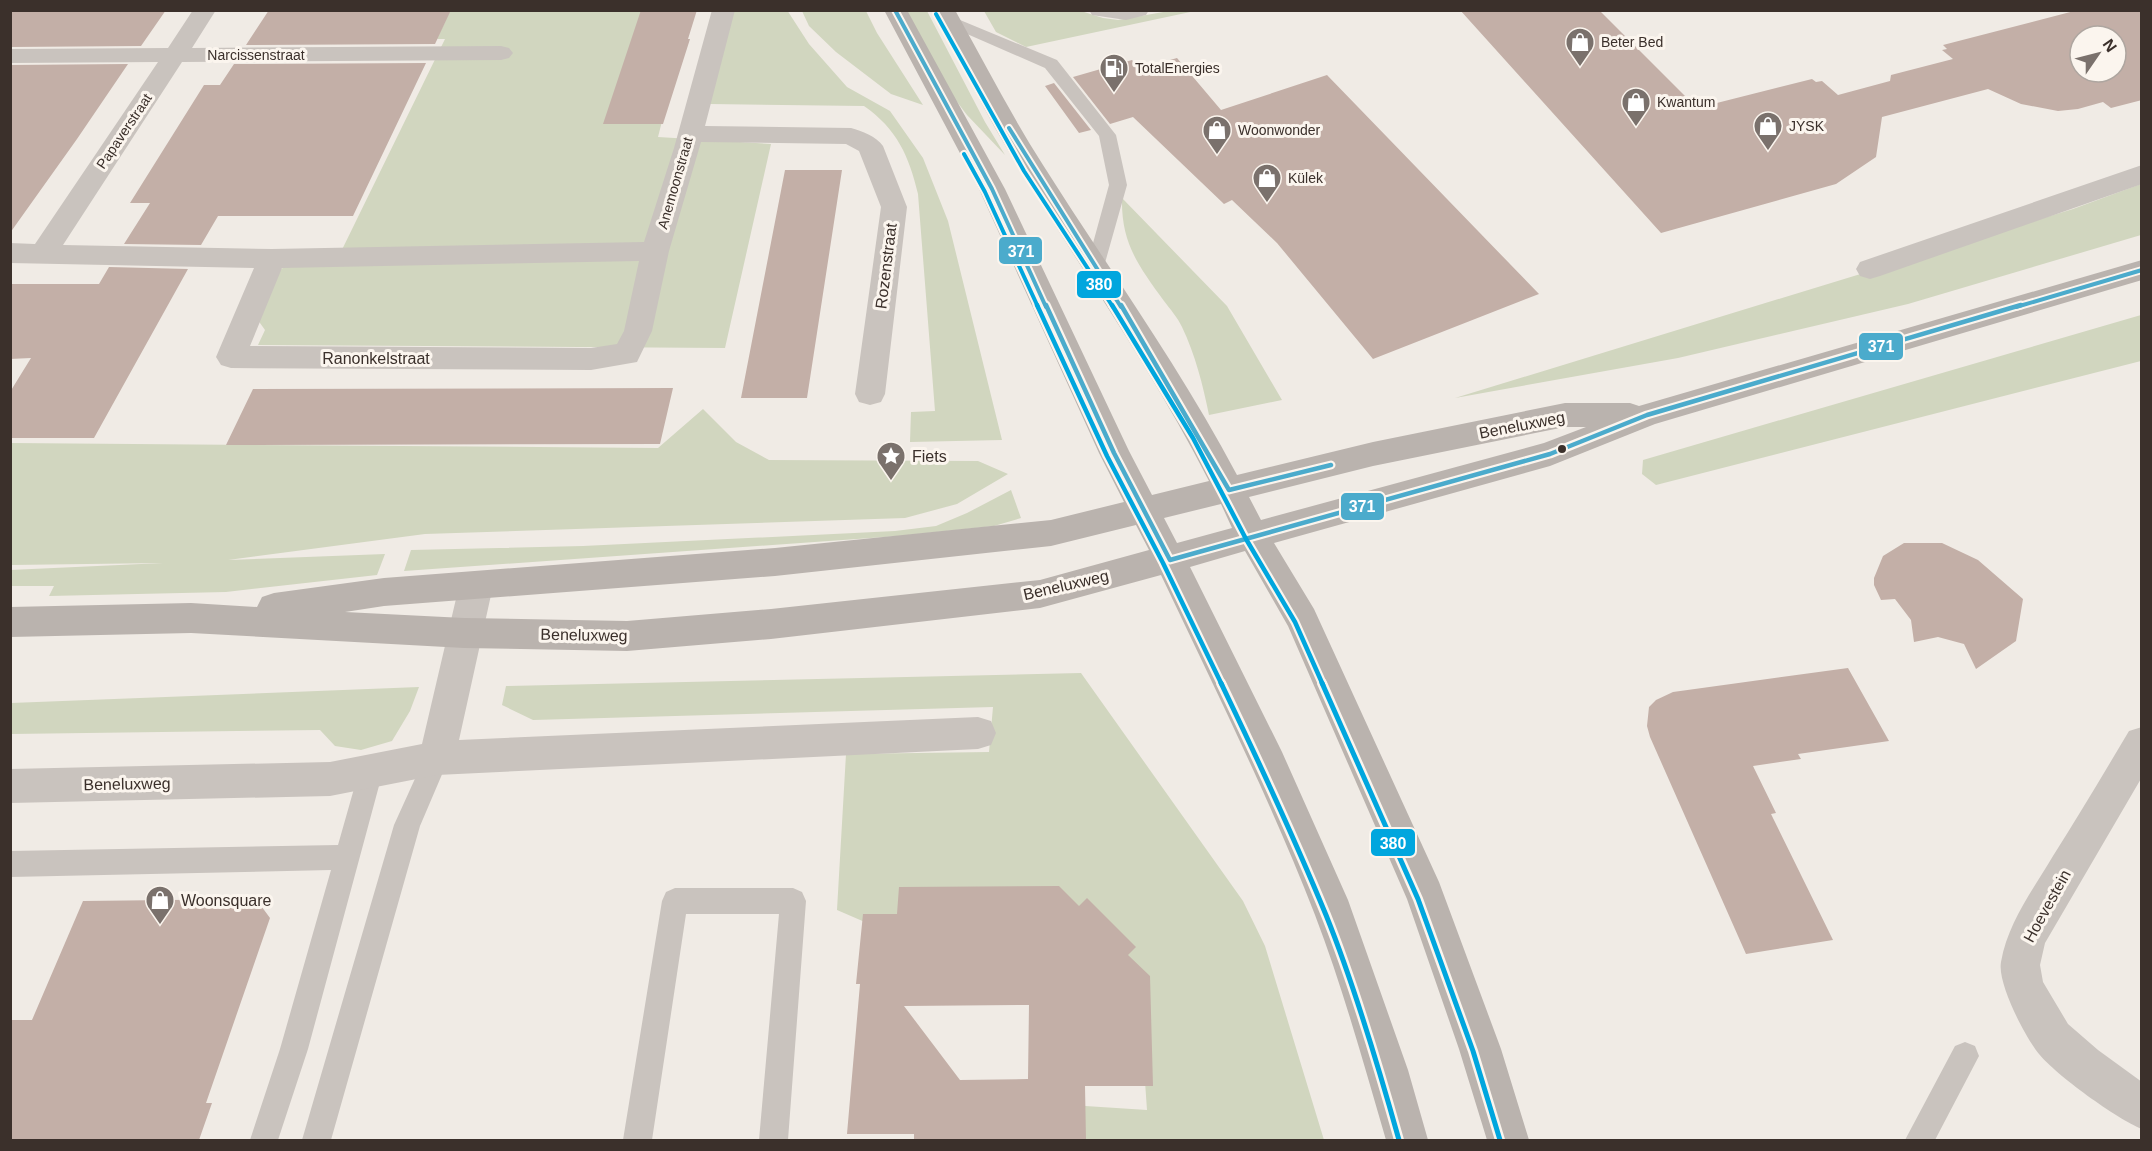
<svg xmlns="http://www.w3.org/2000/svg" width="2152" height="1151" viewBox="0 0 2152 1151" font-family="Arial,sans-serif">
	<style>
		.green { fill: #d1d6bf }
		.building { fill: #c3afa7; fill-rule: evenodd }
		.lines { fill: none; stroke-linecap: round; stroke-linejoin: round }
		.lane { fill: #c9c3be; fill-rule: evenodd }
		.street { fill: #c9c3be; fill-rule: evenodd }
		.secondary { fill: #bab3ae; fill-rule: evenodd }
		.bus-1-far1-casing { stroke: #fbf5ee; stroke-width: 8 }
		.bus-1-casing { stroke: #fbf5ee; stroke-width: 9 }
		.bus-2-far2-casing { stroke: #fbf5ee; stroke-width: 8 }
		.bus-2-far1-casing { stroke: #fbf5ee; stroke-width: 9 }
		.bus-2-casing { stroke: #fbf5ee; stroke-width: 10 }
		.bus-1-far1 { stroke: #4babcc; stroke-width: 4 }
		.bus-1 { stroke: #4babcc; stroke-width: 4.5 }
		.bus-2-far2 { stroke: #00a6de; stroke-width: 4 }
		.bus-2-far1 { stroke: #00a6de; stroke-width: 4.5 }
		.bus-2 { stroke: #00a6de; stroke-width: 5 }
		.bus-dot { fill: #3b302b; stroke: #fbf5ee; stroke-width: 2 }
		.labels { text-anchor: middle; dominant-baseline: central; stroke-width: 6; stroke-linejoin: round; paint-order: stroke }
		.far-poi-label { font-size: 14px; fill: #3b302b; stroke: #fbf5ee; text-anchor: start }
		.far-street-label { font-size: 14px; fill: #3b302b; stroke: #fbf5ee }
		.street-label { font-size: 16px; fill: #3b302b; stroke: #fbf5ee }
		.poi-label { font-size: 16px; fill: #3b302b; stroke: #fbf5ee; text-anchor: start }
		.line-badge { stroke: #fbf5ee; stroke-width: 2 }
		.badge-label { font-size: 16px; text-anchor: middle; font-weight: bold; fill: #fff }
	</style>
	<rect width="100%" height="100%" fill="#f0ebe5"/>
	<!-- green -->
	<path class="green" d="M787 10 809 44 847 87 890 111 923 158 948 221 1002 440 910 442 911 412 935 411 918 194C909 156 897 129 864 106L710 104 730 11Z
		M450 11H690L658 137 771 144 725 348 258 345 265 330 255 316 275 275 287 264H335L445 39H437Z
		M802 11H866L877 33 923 105 891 94 836 52 809 26Z
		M895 11H927L985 122 1005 155 967 115 939 78Z
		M984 11H1081L1103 18 1118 20 1169 11H1195L1026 47 996 32Z
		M2141 184V235L1908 304 1678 358 1455 398 2073 209Z
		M1122 198 1227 306 1282 400 1209 415C1203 385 1195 354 1182 327 1178 318 1170 309 1164 301 1138 265 1121 243 1122 198Z
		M2141 315V361L1656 485 1642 474 1643 460Z
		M703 409 736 442 769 460 978 461 1008 474 957 504 905 518 425 534 228 560 385 554 377 575 226 592 49 596 54 586H11L10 570 163 563 11 565V443L658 448Z
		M1011 490 1021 518 994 526 899 536 404 571 411 550 583 546 895 531 936 526 967 513Z
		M1081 673 1243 901 1265 946 1324 1140H1072L1070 1105 1147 1110 1139 995 874 926 837 910 846 754 989 752 993 707 533 720 502 705 506 686Z
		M419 687 410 711 392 741 361 750 335 746 320 730 11 734V703Z"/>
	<!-- building -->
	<path class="building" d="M10 10H166L141 46 10 47Z
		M269 10H451L435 44 246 45Z
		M641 10H697L688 39H690L663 124H603Z
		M1460 10H1599L1697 108 1812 79 1816 82 1822 81 1838 95 1890 81 1891 75 1953 59 1942 50 1947 49 1943 45 2078 10H2142V100L2111 108 2103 102 2078 109 2058 111 2021 104 1988 89 1882 117 1876 157 1836 184 1661 233ZM2080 36H2116V72H2080Z
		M1177 58 1221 110 1327 75 1539 294 1373 359 1277 243 1232 200 1224 204 1133 117 1110 124 1073 77 1132 60 1139 69Z
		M426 63 353 216H218L201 245 124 244 150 203H130L204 85H220L234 64Z
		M128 64 77 139 10 233V65Z
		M1054 83 1091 130 1079 133 1045 86Z
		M785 170H842L807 398H741Z
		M109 267 188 269 94 438H10V392L31 358 10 359V284H99Z
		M673 388 660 444 226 445 253 389Z
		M1904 543H1942L1978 560 2023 599 2016 641 1976 669 1964 644 1938 637 1914 642 1911 620 1895 599 1881 600 1874 585V578L1883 556Z
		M1848 668 1889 741 1798 754 1801 759 1753 766 1776 813 1771 814 1833 940 1746 954 1650 737 1647 726 1649 707 1656 700 1673 692Z
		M1059 886 1079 906 1087 898 1136 947 1128 955 1150 976 1153 1086H1085L1086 1140H914V1134H847L860 984H856L863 914H897L899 887ZM1029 1005 1028 1079 960 1080 904 1006Z
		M256 899 270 918 206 1103H212L199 1140H10V1020H32L83 901Z"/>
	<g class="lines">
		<!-- lane -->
		<path class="lane" d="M948 15 1057 60 1116 135 1127 185 1103 270 1096 272 1089 270 1087 265 1109 185 1099 136 1045 68 942 23 940 20 942 17Z
			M437 747 446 750 449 758 420 826 331 1140H302L394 825 428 750Z
			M371 759 380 763 383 771 308 1049 278 1140H250L280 1049 331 870 10 877V851L338 845 359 771 362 763Z
			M675 888H793L802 892 806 901 788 1140H759L779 914H686L652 1140H623L662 901 666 892Z
			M1965 1042 1975 1046 1979 1056 1935 1140H1905L1955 1046Z"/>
		<!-- street -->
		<path class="street" d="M193 10H216L192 48 501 46 509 48 513 53 509 58 501 60 182 62 63 245 272 249 644 242 674 148 712 10H735L705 126 851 128C862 131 876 136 883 146L907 207 885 394 881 402 870 405 859 402 855 394 881 207 859 151 846 144 701 142 669 251 652 331 637 362 591 370 231 368 221 365 216 357 254 268 10 263V243L35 244 158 62 10 63V49L168 48ZM639 261 624 331 617 344 591 348 250 346 282 268Z
			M1089 10H1149L1146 15 1126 20 1092 15Z
			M2142 165V184L1880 276 1870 279 1860 276 1856 269 1860 262Z
			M476 572 488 576 493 586 459 740 978 717 991 721 996 733 991 745 978 749 437 775 330 796 10 803V769L330 762 422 744 459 586 464 576Z
			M2142 727V777L2045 943 2040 965 2043 982 2068 1024 2098 1050 2142 1082V1129C2117 1119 2056 1075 2039 1054 2025 1037 1997 983 2001 962 2008 922 2033 890 2053 856 2079 815 2104 773 2129 731Z"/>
		<!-- secondary -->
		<path class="secondary" d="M884 10H907L1005 189 1129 451 1152 495 1209 481C1154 373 1084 273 1020 170 988 119 961 63 932 10H955C984 62 1011 115 1043 165 1108 268 1180 367 1237 475L1373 442 1565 403H1630L1639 406 2142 260V280L1655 424 1550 466 1274 543 1314 609 1439 882 1501 1049 1529 1140H1487L1459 1049 1407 899 1288 626 1245 551 1190 567 1282 752 1348 900 1408 1070 1428 1140H1386C1364 1065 1343 988 1315 915 1270 799 1214 687 1161 575L1040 608 771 639 627 651 464 648 191 633 10 637V607L191 603 257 607 262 597 274 593 384 578 775 548 1051 520 1124 502 1099 453 979 189ZM1565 427H1586L1544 443 1261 520 1249 497 1373 466ZM1221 504 1232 528 1177 543 1164 518ZM1136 525 1149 550 1040 580 771 609 627 621 464 618 345 612 384 606 775 576 1051 546Z"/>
		<!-- bus-1-far1 casing -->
		<g class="bus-1-far1-casing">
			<path id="bus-1-far1" d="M895 10 992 189 1046 307
				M1009 128 1121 307
				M2016 307 2142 270"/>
		</g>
		<!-- bus-1 casing -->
		<g class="bus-1-casing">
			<path id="bus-1" d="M1046 305 1114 453 1170 560 1550 454 1647 415 2021 305
				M1121 305 1229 490 1331 465"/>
		</g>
		<!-- bus-2-far2 casing -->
		<g class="bus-2-far2-casing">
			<path id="bus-2-far2" d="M936 14 1024 171 1113 307
				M964 154 985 192 1038 307"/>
		</g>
		<!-- bus-2-far1 casing -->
		<g class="bus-2-far1-casing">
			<path id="bus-2-far1" d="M1037 305 1107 456 1163 563 1222 685
				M1112 305 1193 438 1246 539 1295 622 1323 685"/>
		</g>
		<!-- bus-2 casing -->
		<g class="bus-2-casing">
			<path id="bus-2" d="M1221 683C1258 760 1294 837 1326 915 1355 987 1378 1065 1399 1140
				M1322 683 1418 899 1473 1051 1500 1140"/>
		</g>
		<!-- bus-1-far1 -->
		<use href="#bus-1-far1" class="bus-1-far1"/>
		<!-- bus-1 -->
		<use href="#bus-1" class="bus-1"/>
		<!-- bus-2-far2 -->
		<use href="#bus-2-far2" class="bus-2-far2"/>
		<!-- bus-2-far1 -->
		<use href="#bus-2-far1" class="bus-2-far1"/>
		<!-- bus-2 -->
		<use href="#bus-2" class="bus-2"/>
	</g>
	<!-- icons -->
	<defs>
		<g id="shop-pin" transform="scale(1.5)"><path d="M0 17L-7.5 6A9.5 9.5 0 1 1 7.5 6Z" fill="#7a716c" stroke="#fbf5ee"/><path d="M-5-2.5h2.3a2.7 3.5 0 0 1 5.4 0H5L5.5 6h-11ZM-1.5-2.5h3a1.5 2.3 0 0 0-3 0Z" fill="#fff"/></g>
		<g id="fuel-pin" transform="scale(1.5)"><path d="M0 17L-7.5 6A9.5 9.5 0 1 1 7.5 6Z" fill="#7a716c" stroke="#fbf5ee"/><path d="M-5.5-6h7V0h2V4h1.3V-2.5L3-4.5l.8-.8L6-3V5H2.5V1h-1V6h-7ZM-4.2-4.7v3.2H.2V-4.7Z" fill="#fff"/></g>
		<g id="sight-pin" transform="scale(1.5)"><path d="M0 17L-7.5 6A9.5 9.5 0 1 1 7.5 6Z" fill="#7a716c" stroke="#fbf5ee"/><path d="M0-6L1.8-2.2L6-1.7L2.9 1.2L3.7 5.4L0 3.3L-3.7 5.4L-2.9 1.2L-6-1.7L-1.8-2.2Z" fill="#fff"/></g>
	</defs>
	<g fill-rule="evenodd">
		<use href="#shop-pin" x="1580" y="42"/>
		<use href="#fuel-pin" x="1114" y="68"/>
		<use href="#shop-pin" x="1636" y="102"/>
		<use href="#shop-pin" x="1768" y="126"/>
		<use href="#shop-pin" x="1217" y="130"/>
		<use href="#shop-pin" x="1267" y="178"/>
		<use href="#sight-pin" x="891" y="456"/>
		<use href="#shop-pin" x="160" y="900"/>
	</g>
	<!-- markers -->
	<circle class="bus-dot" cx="1562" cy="449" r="5"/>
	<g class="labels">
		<!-- far-poi labels -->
		<g class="far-poi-label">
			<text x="1601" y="42">Beter Bed</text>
			<text x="1135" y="68">TotalEnergies</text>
			<text x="1657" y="102">Kwantum</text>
			<text x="1789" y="126">JYSK</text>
			<text x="1238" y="130">Woonwonder</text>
			<text x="1288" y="178">Külek</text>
		</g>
		<!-- far-street labels -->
		<g class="far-street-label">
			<text x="256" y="55">Narcissenstraat</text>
			<text transform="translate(124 131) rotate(-56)">Papaverstraat</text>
			<text transform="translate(675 183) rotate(-74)">Anemoonstraat</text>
		</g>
		<!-- street labels -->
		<g class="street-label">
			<text transform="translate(886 266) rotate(-83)">Rozenstraat</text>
			<text x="376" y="358">Ranonkelstraat</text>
			<text transform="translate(1522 425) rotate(-11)">Beneluxweg</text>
			<text transform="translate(1066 585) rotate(-13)">Beneluxweg</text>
			<text transform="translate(584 635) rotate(1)">Beneluxweg</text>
			<text transform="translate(127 784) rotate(-1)">Beneluxweg</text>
			<text transform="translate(2047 906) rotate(-61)">Hoevestein</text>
		</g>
		<!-- poi labels -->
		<g class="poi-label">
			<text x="912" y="456">Fiets</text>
			<text x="181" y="900">Woonsquare</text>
		</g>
	</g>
	<g class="line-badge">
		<rect x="998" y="236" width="45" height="29" rx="6" fill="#4babcc"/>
		<rect x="1076" y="270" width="46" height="29" rx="6" fill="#00a6de"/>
		<rect x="1858" y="332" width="46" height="29" rx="6" fill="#4babcc"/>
		<rect x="1340" y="492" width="45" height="29" rx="6" fill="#4babcc"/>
		<rect x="1370" y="828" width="46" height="29" rx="6" fill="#00a6de"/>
	</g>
	<g class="badge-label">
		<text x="1021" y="257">371</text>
		<text x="1099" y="290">380</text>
		<text x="1881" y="352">371</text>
		<text x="1362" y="512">371</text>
		<text x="1393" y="849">380</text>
	</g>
	<!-- border -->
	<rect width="2152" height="1151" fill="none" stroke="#3b302b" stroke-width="24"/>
	<!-- north arrow -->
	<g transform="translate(2098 54) rotate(55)"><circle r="28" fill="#fbf5ee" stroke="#aea6a0" stroke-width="1.5"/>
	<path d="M0-4.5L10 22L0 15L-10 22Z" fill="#7a716c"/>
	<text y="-9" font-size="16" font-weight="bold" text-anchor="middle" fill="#3b302b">N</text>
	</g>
</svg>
